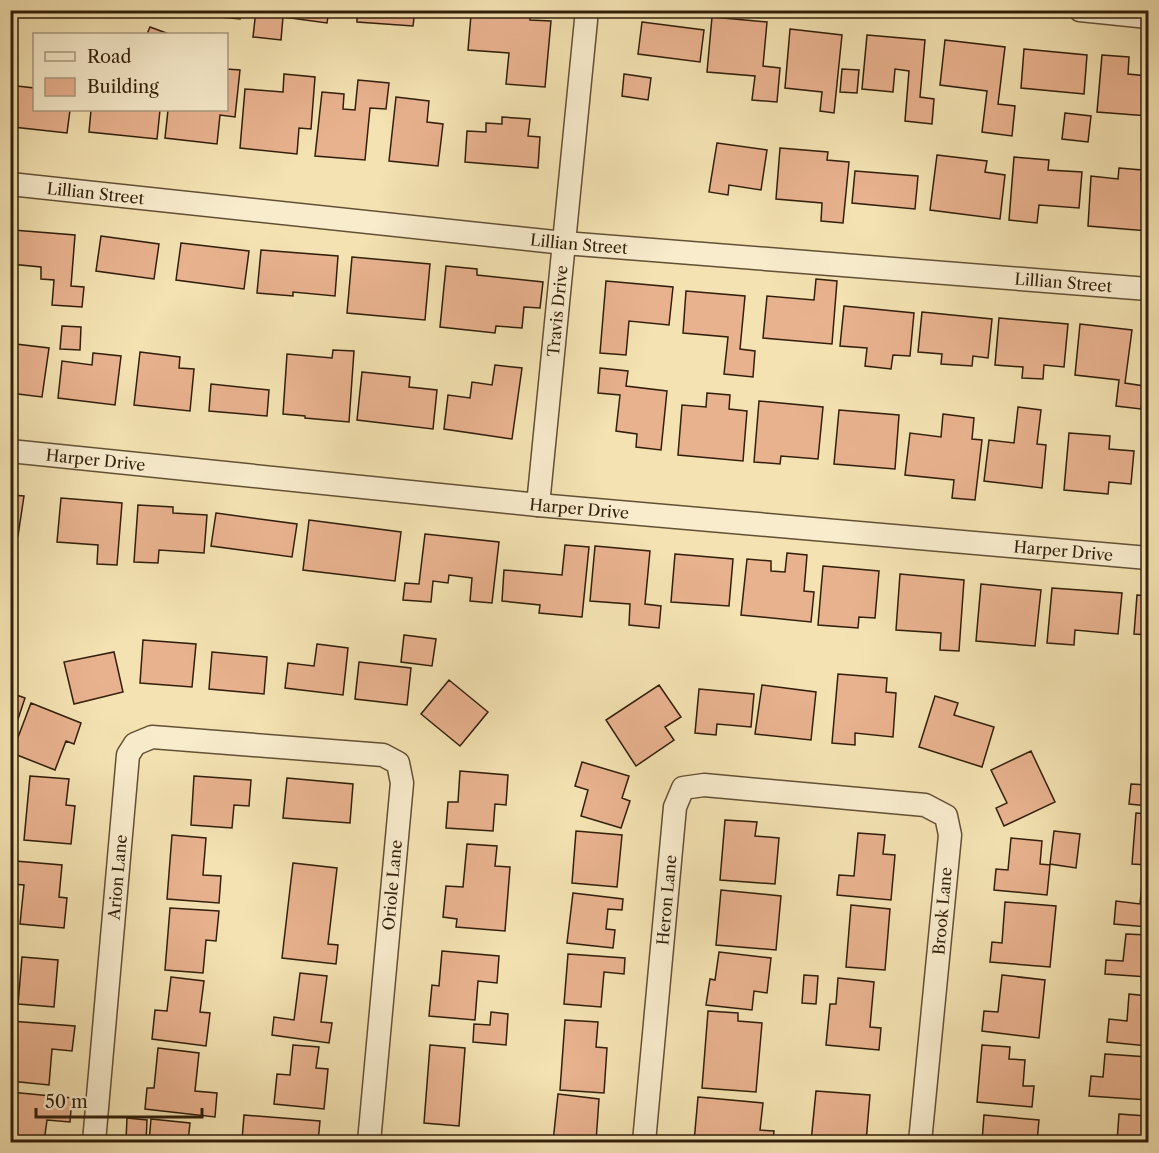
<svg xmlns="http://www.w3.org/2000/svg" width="1159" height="1153" viewBox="0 0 1159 1153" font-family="'Libre Caslon Text',serif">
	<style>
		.building { fill: #e9b28f; stroke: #311f0a; stroke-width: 1.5 }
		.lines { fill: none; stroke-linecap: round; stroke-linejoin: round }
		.street-casing { stroke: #625034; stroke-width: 25 }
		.street { stroke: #f8eccd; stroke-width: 22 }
		.labels { text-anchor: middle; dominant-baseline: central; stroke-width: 5; stroke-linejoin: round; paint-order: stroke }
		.street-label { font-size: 16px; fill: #311f0a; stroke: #f8eccd }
	</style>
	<rect width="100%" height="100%" fill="#f4e2b2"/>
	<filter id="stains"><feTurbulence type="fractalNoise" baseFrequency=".00333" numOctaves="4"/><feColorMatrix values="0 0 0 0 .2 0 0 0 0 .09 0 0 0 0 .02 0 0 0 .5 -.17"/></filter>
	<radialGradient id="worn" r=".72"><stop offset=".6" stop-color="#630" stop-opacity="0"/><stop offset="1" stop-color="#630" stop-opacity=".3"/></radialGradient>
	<!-- building -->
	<path class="building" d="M178 10H240V19L178 13Z
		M256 10H329L327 23 283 17 281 40 253 37Z
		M357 10H415L413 26 357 22Z
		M490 10H531L530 20 551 21 545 87 506 84 509 53 468 50 471 15 489 16Z
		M712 17 767 22 763 66 780 68 777 102 752 100 755 76 707 72Z
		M642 22 704 30 700 62 638 54Z
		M150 27 169 34H147Z
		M790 29 842 35 834 113 820 111 822 92 785 88Z
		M867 35 925 40 920 97 934 99 932 124 905 121 909 71 895 69 893 92 862 89Z
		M945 40 1005 47 998 104 1015 106 1012 136 982 132 987 91 940 85Z
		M10 49 16 50 13 82H10Z
		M1024 49 1087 55 1084 94 1021 88Z
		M1102 55 1129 57 1128 74 1148 76V116L1097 112Z
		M226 69 240 70 235 117 220 115 217 144 165 138 168 110H226Z
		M842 69 859 70 857 93 840 92Z
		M284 74 315 77 311 129 299 128 297 154 240 148 245 89 283 92Z
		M624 74 651 78 648 100 622 96Z
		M358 80 389 83 386 109 370 108 365 160 315 156 322 92 344 94 343 109 355 110Z
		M17 86 34 88V110H70L67 133 13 127Z
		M396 97 429 101 427 122 443 124 438 166 389 161Z
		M91 110H160L157 139 89 132Z
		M1065 113 1091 116 1088 142 1062 139Z
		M502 117 530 119 528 136 540 137 538 168 465 162 467 131 486 132V123L502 124Z
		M717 143 767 150 761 190 729 185 728 195 709 192Z
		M780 148 828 152 827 160 849 162 843 223 821 221 822 203 776 199Z
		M937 155 987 161 985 172 1005 175 1000 219 930 210Z
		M1014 157 1049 160 1048 170 1082 172 1079 208 1039 205 1037 223 1009 220Z
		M1119 168 1142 170 1141 180 1148 181V231L1088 226 1091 176 1118 179Z
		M855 171 918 176 915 209 852 203Z
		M13 230 75 235 71 286 84 287 82 307 52 305 54 280 41 279V267L10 264Z
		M101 236 159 244 154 279 96 271Z
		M181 243 249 251 244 289 176 280Z
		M261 250 338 256 335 296 293 292V296L257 293Z
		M352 257 430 264 425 320 347 313Z
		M446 266 477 269V275L543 282 540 308 524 307 522 328 496 326 495 333 440 327Z
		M816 279 837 281 832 344 763 338 767 296 814 300Z
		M606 281 673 287 669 325 629 321 626 355 600 353Z
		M686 291 745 296 740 349 755 351 753 377 724 374 728 337 683 333Z
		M844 306 914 313 910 356 893 355 891 369 865 366 867 348 840 346Z
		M922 312 992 319 988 358 973 356 972 366 941 364 942 354 918 352Z
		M999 318 1068 324 1064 367 1044 365 1043 379 1022 378 1023 367 995 365Z
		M1080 324 1132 330 1125 383 1144 386 1141 409 1116 406 1119 380 1075 375Z
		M62 326 81 327 80 350 60 349Z
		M10 337 17 338 16 344 49 348 42 397 10 393Z
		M333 350 354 351 349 422 305 418V416L283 414 287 354 332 358Z
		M140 352 180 357 179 368 194 369 190 411 134 405Z
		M93 353 121 356 115 405 58 398 62 361 92 365Z
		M495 365 522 368 512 439 444 429 448 395 470 398 472 382 492 385Z
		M600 368 628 371 626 386 667 391 661 450 636 447 637 434 616 431 620 395 598 393Z
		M362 372 410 377 409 387 437 390 433 429 357 420Z
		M211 384 269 390 267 416 209 411Z
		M707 393 730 395 729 409 747 411 743 461 678 455 682 405 706 407Z
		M759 401 823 407 818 459 781 456 780 464 754 462Z
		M1018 407 1041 410 1037 444 1046 445 1042 488 984 481 989 440 1014 443Z
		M839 410 899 415 895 469 834 464Z
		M943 414 974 418 972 439 982 440 975 500 952 498 954 480 905 475 910 433 941 437Z
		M1069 433 1110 436 1109 449 1134 451 1131 484 1109 482 1108 494 1064 490Z
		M10 495 24 496 18 536 10 535Z
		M61 498 122 503 117 565 97 564 98 545 57 542Z
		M138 505 173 507V513L207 515 204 553 159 550 158 563 134 562Z
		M216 513 297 524 292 557 211 546Z
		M309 520 401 532 395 581 303 570Z
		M425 534 499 542 492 603 470 601 472 578 449 575 448 583 433 581 431 602 403 600 405 583 419 584Z
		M565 545 589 547 582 617 539 613 540 605 502 601 504 570 562 575Z
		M595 546 650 551 645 604 661 606 659 628 629 625 630 604 590 601Z
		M787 553 807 555 804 591 814 592 811 622 741 615 747 559 771 561V571L785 572Z
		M675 554 733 559 729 606 671 602Z
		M823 566 879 571 875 618 859 617 858 628 818 625Z
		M900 574 964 580 959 651 940 650 941 633 896 630Z
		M981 584 1041 590 1035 646 976 641Z
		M1052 588 1122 593 1118 634 1075 630 1074 645 1047 643Z
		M1137 595 1148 596V635L1134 634Z
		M404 635 436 639 432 666 401 662Z
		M143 640 196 644 192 687 140 683Z
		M317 644 348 648 343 695 285 688 288 663 314 666Z
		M114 652 123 692 74 704 64 662Z
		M212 652 267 657 264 694 209 689Z
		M359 662 411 668 407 705 355 699Z
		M838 674 887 678 886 692 896 693 893 737 855 733V745L832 743Z
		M449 680 488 712 460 746 421 714Z
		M659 685 681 717 665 727 674 740 636 766 606 720Z
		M762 685 816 692 811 740 755 734Z
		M699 689 754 694 751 727 717 724 716 735 695 733Z
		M11 693 25 698 16 725 10 723Z
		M935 696 958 703 954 715 994 727 982 767 919 747Z
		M31 703 81 723 74 744 66 741 55 770 12 753Z
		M1031 751 1055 802 1004 826 996 808 1007 803 991 770Z
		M582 762 629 776 622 798 630 801 621 828 581 816 588 790 575 786Z
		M460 771 508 775 506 805 495 804 493 831 446 828 448 802H458Z
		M30 776 69 779 66 805 75 806 71 844 24 840Z
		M194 776 251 780 249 806 234 805 232 828 191 825Z
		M287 778 353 784 350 823 283 818Z
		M1131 784 1148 785V806L1129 804Z
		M1136 813 1148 814V865L1132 864Z
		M725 820 757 822 755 836 779 838 775 884 720 880Z
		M576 831 622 835 617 887 572 883Z
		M1054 831 1080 834 1076 868 1050 864Z
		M858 833 885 835 883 854 895 855 891 900 837 895 839 875 854 876Z
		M172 835 206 838 203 875 221 876 219 903 167 899Z
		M1011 838 1042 841 1040 864 1050 865 1047 895 994 890 996 869 1008 870Z
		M467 844 497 846 495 866 510 867 505 931 456 927 457 919 443 917 446 886 463 887Z
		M15 861 62 865 59 897 67 898 64 928 20 924 24 885 13 884Z
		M293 863 337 868 328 944 338 945 336 964 282 958Z
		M1143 874 1148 875V927L1114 924 1116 901 1140 904Z
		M721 890 781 896 776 950 716 945Z
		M573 893 623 899 622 910 608 909 606 929 615 930 613 948 567 943Z
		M1005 902 1056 906 1050 967 990 962 992 942 1002 943Z
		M851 905 890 909 885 970 846 967Z
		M170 908 219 911 216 941 206 940 203 973 165 970Z
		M1126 934 1148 935V977L1105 974 1106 960 1123 961Z
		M442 951 499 956 497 983 478 981 475 1020 429 1016 432 985 439 986Z
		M719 952 771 958 767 993 754 991 752 1010 706 1005 710 979 715 980Z
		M568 954 625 958 624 974 604 972 601 1007 564 1004Z
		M22 957 58 960 54 1007 18 1004Z
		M300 973 327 976 321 1022 332 1023 329 1043 272 1035 274 1017 294 1020Z
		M804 975 818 976 816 1004 802 1003Z
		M1002 975 1045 980 1039 1038 982 1031 984 1011 998 1012Z
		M171 977 204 981 200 1012 210 1013 206 1046 152 1039 155 1010 167 1011Z
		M838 978 874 982 870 1027 881 1028 879 1050 826 1045 830 1004H836Z
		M1129 994 1148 996V1046L1107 1042 1109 1019 1127 1021Z
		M708 1011 738 1013V1021L762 1023 756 1092 702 1088Z
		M491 1012 508 1014 506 1045 473 1042 474 1024 490 1025Z
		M565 1020 598 1022 596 1047 607 1048 604 1093 560 1090Z
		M10 1021 75 1026 72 1051 52 1049 49 1085 10 1081Z
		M293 1045 319 1047 316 1068 328 1069 324 1109 274 1104 277 1074 290 1075Z
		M430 1045 465 1048 459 1126 424 1123Z
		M982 1045 1010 1047 1009 1059 1025 1060 1023 1086H1034L1032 1107 977 1102Z
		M158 1048 199 1053 195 1091 217 1093 215 1117 145 1109 147 1088H154Z
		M1105 1054 1148 1057V1100L1089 1096 1091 1076 1103 1077Z
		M816 1091 870 1095 866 1142H811Z
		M10 1092 72 1098 70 1122 47 1120 44 1142H10Z
		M558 1094 599 1099 596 1142H553Z
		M698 1097 763 1103 760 1130 774 1131 773 1142H694Z
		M1119 1114 1146 1116 1144 1142H1097V1140L1117 1142Z
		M244 1115 320 1121 318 1142H264L242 1140Z
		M984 1115 1039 1120 1037 1142 1015 1140V1142H982Z
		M127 1118 147 1120 146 1142 126 1140Z
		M151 1119 190 1123 188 1142H149Z
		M427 1138 454 1142H426Z"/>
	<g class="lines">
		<!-- street casing -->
		<g class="street-casing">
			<g id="street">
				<path d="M1080 10 1148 17"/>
				<path id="s1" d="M10 184 564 243 1148 289"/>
				<path id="s2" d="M10 451 538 505 1148 558"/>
				<path id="s3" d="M538 505 587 10"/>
				<path id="s4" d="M94 1142 128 755 135 744 152 737 383 755 398 763 402 783 369 1142"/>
				<path id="s5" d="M644 1142 675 807 683 788 704 785 925 805 946 816 950 835 920 1142"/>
			</g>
		</g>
		<!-- street -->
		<use href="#street" class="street"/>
	</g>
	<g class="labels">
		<!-- street labels -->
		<g class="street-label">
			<text stroke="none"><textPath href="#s1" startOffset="86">Lillian Street</textPath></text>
			<text stroke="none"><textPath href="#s1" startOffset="572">Lillian Street</textPath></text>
			<text stroke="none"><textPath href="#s1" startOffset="1058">Lillian Street</textPath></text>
			<text stroke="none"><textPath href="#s3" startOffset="195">Travis Drive</textPath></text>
			<text stroke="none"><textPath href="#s2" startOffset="86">Harper Drive</textPath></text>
			<text stroke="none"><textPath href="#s2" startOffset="572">Harper Drive</textPath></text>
			<text stroke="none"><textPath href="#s2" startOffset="1058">Harper Drive</textPath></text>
			<text stroke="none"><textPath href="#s4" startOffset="266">Arion Lane</textPath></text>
			<text transform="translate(392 885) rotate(-85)">Oriole Lane</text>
			<text stroke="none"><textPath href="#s5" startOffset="243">Heron Lane</textPath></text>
			<text transform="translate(942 911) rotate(-85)">Brook Lane</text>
		</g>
	</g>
	<!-- margin -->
	<rect width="1159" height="1153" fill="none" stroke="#f4e2b2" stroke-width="36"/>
	<rect x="12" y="12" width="1135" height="1129" fill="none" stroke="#311f0a" stroke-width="3"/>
	<rect x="18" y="18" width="1123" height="1117" fill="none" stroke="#311f0a" stroke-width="1.5"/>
	<!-- legend -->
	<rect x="33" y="33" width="195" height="78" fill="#f8eccd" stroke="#a89a7f" stroke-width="1.5"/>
	<rect x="45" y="52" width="30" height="9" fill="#f8eccd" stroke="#a89a7f" stroke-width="1.5"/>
	<text x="87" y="63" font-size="18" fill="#311f0a">Road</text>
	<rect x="45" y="78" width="30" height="18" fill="#e9b28f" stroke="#a89a7f" stroke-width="1.5"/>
	<text x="87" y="93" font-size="18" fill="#311f0a">Building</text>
	<!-- scale -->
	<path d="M36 1108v9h166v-9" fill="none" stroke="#311f0a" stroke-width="3"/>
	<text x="45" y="1108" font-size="18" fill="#311f0a" stroke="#f8eccd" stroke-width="4.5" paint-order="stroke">50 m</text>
	<rect width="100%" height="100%" filter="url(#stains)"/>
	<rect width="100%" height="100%" fill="url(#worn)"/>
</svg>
